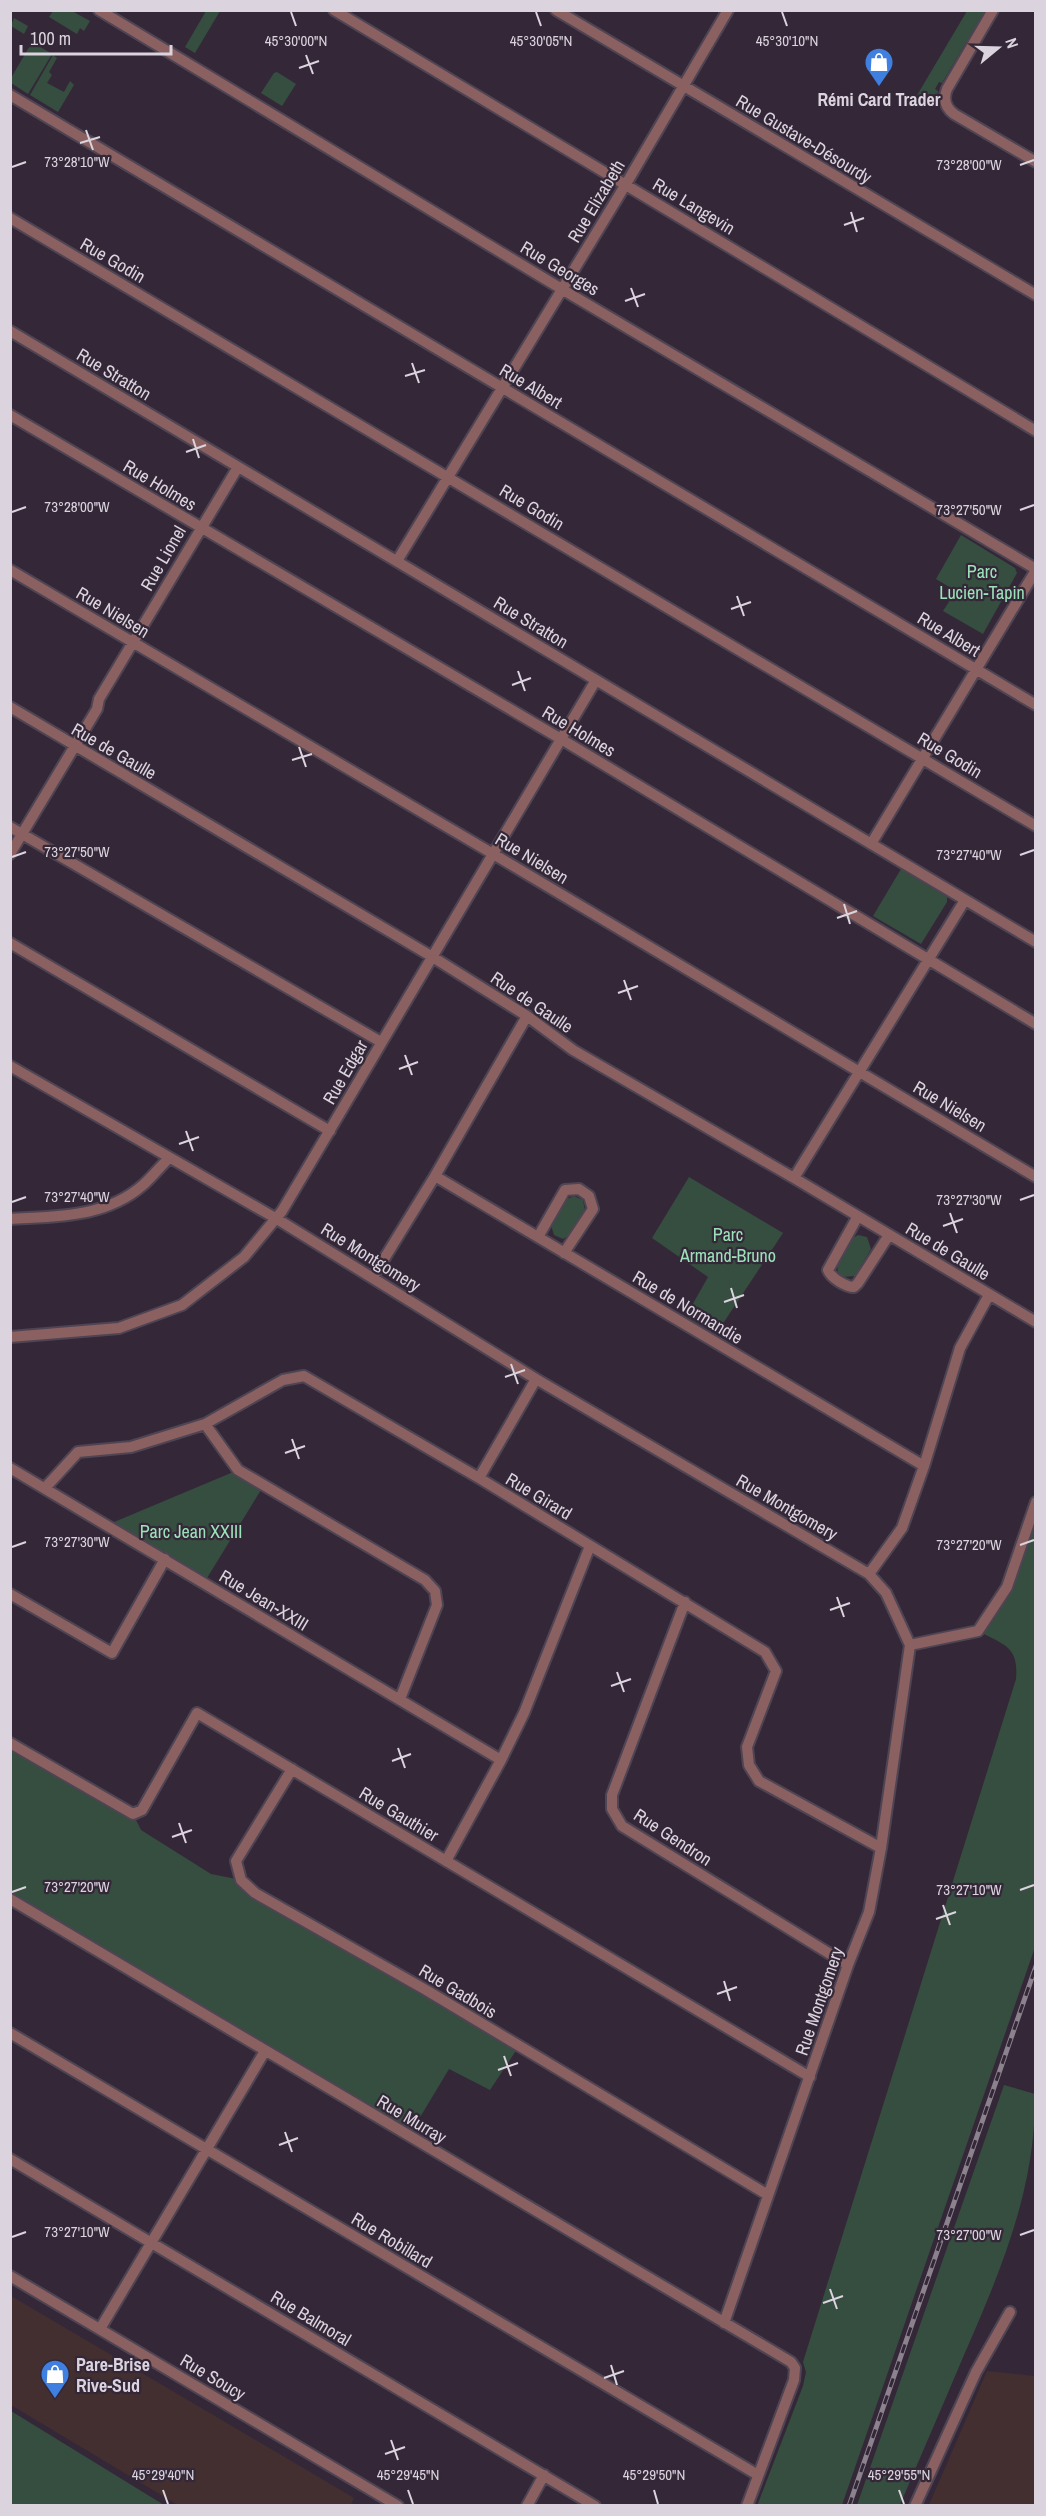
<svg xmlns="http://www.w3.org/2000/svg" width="1046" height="2516" viewBox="0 0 1046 2516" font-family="'Archivo Narrow',sans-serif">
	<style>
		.industrial { fill: #432f30 }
		.green { fill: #354e3f }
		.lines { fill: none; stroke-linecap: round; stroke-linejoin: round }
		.minor-casing { stroke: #4f4453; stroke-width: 14 }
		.minor { stroke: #8a6160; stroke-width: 10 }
		.rail-casing { stroke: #8b828e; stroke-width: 5 }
		.rail { stroke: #342838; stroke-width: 3; stroke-dasharray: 9; stroke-linecap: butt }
		.ticks { fill: none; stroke: #dbd4de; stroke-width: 2 }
		.labels { text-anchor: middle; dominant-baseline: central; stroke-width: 4.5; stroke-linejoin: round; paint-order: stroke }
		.poi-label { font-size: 18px; font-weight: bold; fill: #dbd4de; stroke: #342838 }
		.street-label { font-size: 18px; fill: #dbd4de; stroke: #342838 }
		.park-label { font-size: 18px; fill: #9ce3ba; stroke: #342838 }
		.ticks-label { font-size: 15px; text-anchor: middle; fill: #dbd4de; stroke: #342838; stroke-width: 4.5; stroke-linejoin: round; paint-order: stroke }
	</style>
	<rect width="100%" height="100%" fill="#342838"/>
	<!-- industrial -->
	<path class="industrial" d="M11 2296 354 2498 351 2505H178L11 2405Z
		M987 2371 1035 2376V2505H929Z"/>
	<!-- green -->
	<path class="green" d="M53 11H72L90 21 84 31 80 28 77 34 49 17Z
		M206 11H220L195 53 185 47Z
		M967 11H985L942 83 939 82 935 89 938 91 937 100 913 102Z
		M14 18 28 26 24 34 11 26Z
		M32 42 52 54 28 94 11 83V78Z
		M53 55 57 58 49 72 52 75 47 83 64 92 70 81 74 85 58 112 30 95Z
		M277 72 296 84 282 106 261 93 274 73Z
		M961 535 1015 568 1017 573 983 634 943 611 956 591 936 579Z
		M901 869 947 897V902L921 944 873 916Z
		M689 1177 783 1233 716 1334 686 1316 708 1277 652 1238Z
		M574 1196 583 1200 585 1211 571 1234 563 1239 554 1235 551 1225 565 1200Z
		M858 1235 867 1237 871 1249 855 1276 843 1277 838 1272C835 1260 847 1240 858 1235Z
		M238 1470 264 1485 204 1583 107 1525Z
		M1035 1502V1947L842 2505 757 2506 803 2386 806 2372 803 2362 1016 1679C1019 1646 1004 1645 978 1631L1007 1587Z
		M11 1742 133 1814 141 1830 211 1874 241 1880 519 2046 490 2090 449 2069 410 2134 11 1899Z
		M1004 2085 1035 2094C1036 2188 1001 2270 964 2355 943 2405 921 2455 900 2505H857Z
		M11 2411 164 2505H11Z"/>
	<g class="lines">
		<!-- minor casing -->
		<g class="minor-casing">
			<path id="minor" d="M99 10 570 294 1036 569
				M334 10 1036 431
				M556 10 1036 295
				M993 10 947 89C943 99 945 107 954 114L1036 162
				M10 95 1036 705
				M10 218 1036 826
				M10 331 1036 942
				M10 415 561 739 1036 1024
				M397 561 626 184 728 10
				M10 570 500 858 1036 1177
				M10 707 431 956 527 1016 573 1050 794 1178 1036 1322
				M10 827 381 1042
				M871 844 1036 570
				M10 854 97 709 99 699 238 467
				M10 943 330 1131
				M10 1066 277 1219 536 1379 869 1574 886 1593 910 1645 881 1848 869 1912 848 1965 724 2323
				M435 1176 924 1466
				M794 1178 965 900
				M858 1216 828 1270C831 1278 846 1287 854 1287L858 1283 889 1235
				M10 1219C57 1216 105 1218 143 1185 152 1177 160 1167 169 1158
				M538 1237 565 1190 579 1189 589 1196 593 1209 564 1253
				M373 1277 435 1176 527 1016
				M10 1337 119 1328 182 1305 244 1257 282 1211 596 680
				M205 1424 238 1470 425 1580 435 1591 437 1605 400 1699
				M10 1468 501 1760
				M479 1478 536 1379
				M45 1488 78 1452 131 1447 205 1424 283 1380 304 1376 479 1478 765 1652 776 1671 747 1747 749 1765 759 1781 881 1848
				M869 1574 902 1528 924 1466 960 1348 989 1295
				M10 1594 112 1653 165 1559
				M685 1602 612 1795V1809L622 1826 848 1965
				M910 1645 978 1631 1007 1587 1036 1502
				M10 1743 133 1814 142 1810 197 1713 810 2077
				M292 1769 236 1861 241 1880 255 1893 426 1990 768 2195
				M446 1861 501 1760 524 1713 590 1546
				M10 1899 791 2362 795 2368 794 2380 747 2506
				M10 2033 758 2475
				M10 2159 595 2506
				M10 2276 398 2506
				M100 2329 265 2051
				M527 2506 544 2475
				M915 2506 976 2372 1010 2312"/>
		</g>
		<!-- minor -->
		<use href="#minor" class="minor"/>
		<!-- rail casing -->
		<g class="rail-casing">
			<path id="rail" d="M849 2506 1036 1966"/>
		</g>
		<!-- rail -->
		<use href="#rail" class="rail"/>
	</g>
	<!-- ticks -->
	<path class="ticks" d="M291 12 296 26M536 12 541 26M782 12 787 26M306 55 313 74M299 68 319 61M86 130 93 150M80 143 100 137M1020 165 1034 160M12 167 26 162M851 212 857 232M844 225 864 218M631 288 638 307M625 301 645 294M412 363 419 383M405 376 425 370M193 439 199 458M186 452 206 445M1020 510 1034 505M12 512 26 507M737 596 744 616M731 609 751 602M518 671 525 691M512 685 531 678M299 747 306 767M292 760 312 754M1020 855 1034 850M12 857 26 852M844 904 850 924M837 918 857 911M624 980 631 1000M618 993 638 986M405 1055 412 1075M399 1069 418 1062M186 1131 193 1151M179 1144 199 1137M1020 1200 1034 1195M12 1202 26 1197M950 1213 957 1233M943 1226 963 1219M731 1288 737 1308M724 1302 744 1295M511 1364 518 1384M505 1377 525 1370M292 1439 299 1459M285 1453 305 1446M1020 1545 1034 1540M12 1547 26 1542M837 1597 844 1617M830 1610 850 1603M617 1672 624 1692M611 1686 631 1679M398 1748 405 1768M392 1761 411 1754M179 1823 186 1843M172 1837 192 1830M1020 1890 1034 1885M12 1892 26 1887M943 1905 950 1925M936 1919 956 1912M724 1981 730 2001M717 1994 737 1987M504 2056 511 2076M498 2070 518 2063M285 2132 292 2152M279 2145 298 2138M1020 2235 1034 2230M12 2237 26 2232M830 2289 837 2309M823 2303 843 2296M611 2365 617 2385M604 2378 624 2371M391 2440 398 2460M385 2454 405 2447M163 2490 168 2504M408 2490 413 2504M654 2490 658 2504M899 2490 904 2504"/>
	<!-- icons -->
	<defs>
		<g id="shop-pin" transform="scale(1.5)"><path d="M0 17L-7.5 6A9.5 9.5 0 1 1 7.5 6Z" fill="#3f7fe0" stroke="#342838"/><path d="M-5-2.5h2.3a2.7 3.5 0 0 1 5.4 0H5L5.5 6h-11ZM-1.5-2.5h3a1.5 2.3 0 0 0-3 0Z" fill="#fff"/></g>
	</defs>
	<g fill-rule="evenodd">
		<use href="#shop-pin" x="879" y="62"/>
		<use href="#shop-pin" x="55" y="2374"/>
	</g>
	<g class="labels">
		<!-- poi labels -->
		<g class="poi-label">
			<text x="879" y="99">Rémi Card Trader</text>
			<text x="76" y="2364" text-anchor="start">Pare-Brise<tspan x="76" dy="21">Rive-Sud</tspan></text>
		</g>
		<!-- street labels -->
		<g class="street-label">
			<text transform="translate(804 139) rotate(31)">Rue Gustave-Désourdy</text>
			<text transform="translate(596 201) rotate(-59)">Rue Elizabeth</text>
			<text transform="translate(694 206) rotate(31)">Rue Langevin</text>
			<text transform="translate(113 260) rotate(30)">Rue Godin</text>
			<text transform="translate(560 268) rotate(31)">Rue Georges</text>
			<text transform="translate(114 374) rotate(31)">Rue Stratton</text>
			<text transform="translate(531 386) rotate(31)">Rue Albert</text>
			<text transform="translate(160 485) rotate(31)">Rue Holmes</text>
			<text transform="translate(532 507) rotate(31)">Rue Godin</text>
			<text transform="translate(163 558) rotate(-60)">Rue Lionel</text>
			<text transform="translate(113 612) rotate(31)">Rue Nielsen</text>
			<text transform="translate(531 622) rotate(31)">Rue Stratton</text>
			<text transform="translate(949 634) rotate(31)">Rue Albert</text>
			<text transform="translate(579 731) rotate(31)">Rue Holmes</text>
			<text transform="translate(114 751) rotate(30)">Rue de Gaulle</text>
			<text transform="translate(950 755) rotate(31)">Rue Godin</text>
			<text transform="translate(532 858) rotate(31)">Rue Nielsen</text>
			<text transform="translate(532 1002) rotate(34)">Rue de Gaulle</text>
			<text transform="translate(345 1072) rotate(-60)">Rue Edgar</text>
			<text transform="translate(950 1106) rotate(31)">Rue Nielsen</text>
			<text transform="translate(948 1251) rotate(31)">Rue de Gaulle</text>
			<text transform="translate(371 1257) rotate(32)">Rue Montgomery</text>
			<text transform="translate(688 1307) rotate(31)">Rue de Normandie</text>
			<text transform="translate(539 1496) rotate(31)">Rue Girard</text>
			<text transform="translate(787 1507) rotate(30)">Rue Montgomery</text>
			<text transform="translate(264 1600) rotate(31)">Rue Jean-XXIII</text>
			<text transform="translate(399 1814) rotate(31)">Rue Gauthier</text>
			<text transform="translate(673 1837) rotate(33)">Rue Gendron</text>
			<text transform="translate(458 1991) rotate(31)">Rue Gadbois</text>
			<text transform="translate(819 2001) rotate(-71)">Rue Montgomery</text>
			<text transform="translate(412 2119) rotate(31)">Rue Murray</text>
			<text transform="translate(392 2240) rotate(31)">Rue Robillard</text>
			<text transform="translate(311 2318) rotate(31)">Rue Balmoral</text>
			<text transform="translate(213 2377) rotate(31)">Rue Soucy</text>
		</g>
		<!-- park labels -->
		<g class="park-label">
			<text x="982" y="571">Parc<tspan x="982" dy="21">Lucien-Tapin</tspan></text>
			<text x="728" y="1234">Parc<tspan x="728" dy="21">Armand-Bruno</tspan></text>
			<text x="191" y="1531">Parc Jean XXIII</text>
		</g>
	</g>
	<g class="ticks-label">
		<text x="541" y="46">45°30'05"N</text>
		<text x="787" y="46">45°30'10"N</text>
		<text x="296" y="46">45°30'00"N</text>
		<text x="77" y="167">73°28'10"W</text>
		<text x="969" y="170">73°28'00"W</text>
		<text x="77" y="512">73°28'00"W</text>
		<text x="969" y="515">73°27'50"W</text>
		<text x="77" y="857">73°27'50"W</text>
		<text x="969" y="860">73°27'40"W</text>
		<text x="77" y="1202">73°27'40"W</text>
		<text x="969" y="1205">73°27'30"W</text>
		<text x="77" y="1547">73°27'30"W</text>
		<text x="969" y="1550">73°27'20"W</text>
		<text x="77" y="1892">73°27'20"W</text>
		<text x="969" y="1895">73°27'10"W</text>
		<text x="77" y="2237">73°27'10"W</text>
		<text x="969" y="2240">73°27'00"W</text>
		<text x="163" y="2480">45°29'40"N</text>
		<text x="408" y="2480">45°29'45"N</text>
		<text x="654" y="2480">45°29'50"N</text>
		<text x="899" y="2480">45°29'55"N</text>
	</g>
	<!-- border -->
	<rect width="1046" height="2516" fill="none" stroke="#dbd4de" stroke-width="24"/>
	<!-- north arrow -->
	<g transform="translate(998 48) rotate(71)" stroke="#342838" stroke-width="4.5" paint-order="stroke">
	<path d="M0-4.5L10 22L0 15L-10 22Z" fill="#dbd4de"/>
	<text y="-9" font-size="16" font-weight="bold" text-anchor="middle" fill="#dbd4de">N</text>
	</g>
	<!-- scale -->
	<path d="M21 45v9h150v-9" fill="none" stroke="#dbd4de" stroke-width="3"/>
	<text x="30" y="45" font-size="18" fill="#dbd4de" stroke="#342838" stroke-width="4.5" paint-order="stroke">100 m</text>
</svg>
